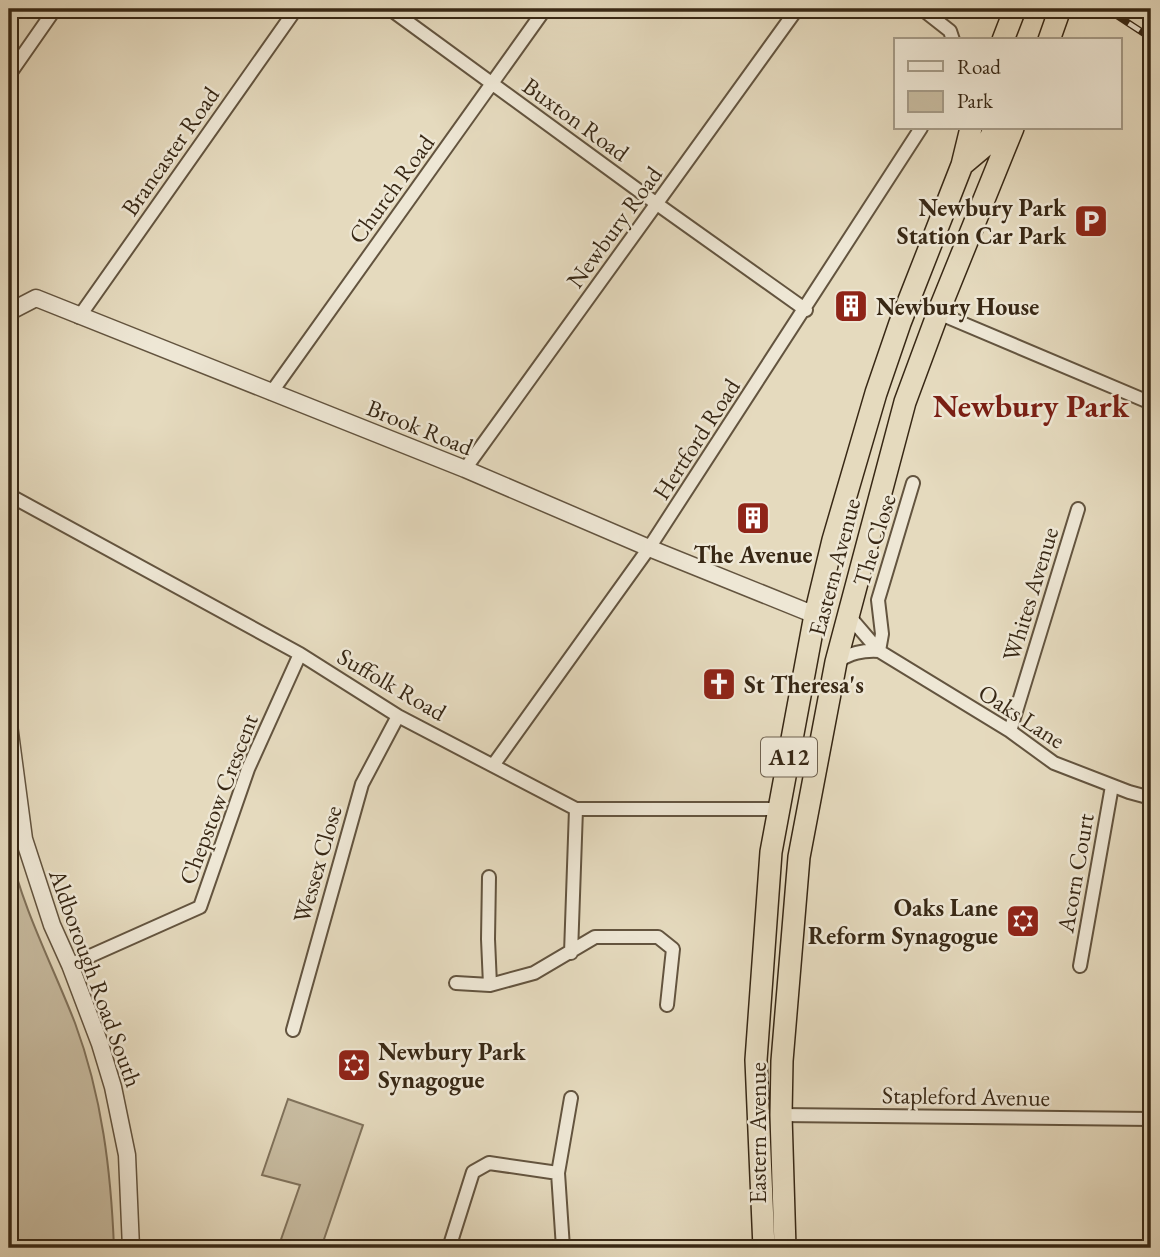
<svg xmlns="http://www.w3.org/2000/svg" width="1160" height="1257" viewBox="0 0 1160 1257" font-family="'EB Garamond',serif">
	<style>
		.green { fill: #c8bca1; stroke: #80725b; stroke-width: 2 }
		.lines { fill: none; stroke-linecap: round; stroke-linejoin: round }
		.minor-casing { stroke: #63543f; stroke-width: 16 }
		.tertiary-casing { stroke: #63543f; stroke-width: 19 }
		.trunk-casing { stroke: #382815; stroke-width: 24 }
		.minor { stroke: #eee7d5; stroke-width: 12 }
		.tertiary { stroke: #eee7d5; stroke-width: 16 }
		.trunk { stroke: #e5dabe; stroke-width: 21 }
		.rail-casing { stroke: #382815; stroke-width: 7 }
		.rail { stroke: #eee7d5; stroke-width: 4.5; stroke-dasharray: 13; stroke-linecap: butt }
		.labels { text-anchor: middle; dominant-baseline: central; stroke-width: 5; stroke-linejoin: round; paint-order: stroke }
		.shield { fill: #eee7d5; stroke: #6f614f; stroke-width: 2 }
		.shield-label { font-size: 23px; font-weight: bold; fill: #382815 }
		.street-label { font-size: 24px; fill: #382815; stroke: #eee7d5 }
		.poi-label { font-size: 24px; font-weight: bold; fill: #382815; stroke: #eee7d5; text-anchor: start }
		.district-label { font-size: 32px; font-weight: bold; fill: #7a1f14; stroke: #eee7d5 }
	</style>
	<rect width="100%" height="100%" fill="#e5dabe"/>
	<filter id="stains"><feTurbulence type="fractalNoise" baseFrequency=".00286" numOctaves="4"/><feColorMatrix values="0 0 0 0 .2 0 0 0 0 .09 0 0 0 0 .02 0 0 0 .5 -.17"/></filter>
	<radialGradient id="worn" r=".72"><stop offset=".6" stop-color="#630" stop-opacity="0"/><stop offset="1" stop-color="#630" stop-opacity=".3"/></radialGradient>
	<!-- green -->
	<path class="green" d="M9 848C23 910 52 964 75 1023 102 1096 111 1171 114 1248H9Z
		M288 1099 363 1125 321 1248H278L300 1185 262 1175Z"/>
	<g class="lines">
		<!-- minor casing -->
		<g class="minor-casing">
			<path id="minor" d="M390 9 657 204 806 310
				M922 9 950 31 953 40
				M9 75 55 9
				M938 313 1151 403
				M79 317 296 9
				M271 393 545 9
				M465 469 797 9
				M9 495 300 654 398 716 576 809H780
				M848 615 879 651 1010 731 1054 763 1129 792 1151 798
				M879 651 882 634 878 600 913 483
				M836 662C851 653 862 650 879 651
				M1010 731 1078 509
				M494 764 649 548 921 128
				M489 877 488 939 490 985
				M571 953 576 809
				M70 965 200 907 248 769 300 654
				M1080 966 1112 786
				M456 983 490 985 534 973 595 937H658L673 949 667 1005
				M293 1030 362 784 398 716
				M781 1115 1151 1119
				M449 1248 473 1172 489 1163 558 1173
				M563 1248 558 1173 571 1098"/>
		</g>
		<!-- tertiary casing -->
		<g class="tertiary-casing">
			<path id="tertiary" d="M9 312 36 298 465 469 649 548 815 615
				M9 725 24 839 52 925 70 965 100 1044 113 1087 127 1155 131 1248"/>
		</g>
		<!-- trunk casing -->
		<g class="trunk-casing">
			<path id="trunk" d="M1003 40 1015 9
				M1049 40 1060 9
				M962 165 987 144 995 128
				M764 1248 756 1060 771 852 815 615 833 540 876 393 900 323 962 165 971 128
				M785 1248 781 1115 782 1061 799 857 836 662 905 402 938 313 1013 128"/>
		</g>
		<!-- minor -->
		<use href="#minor" class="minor"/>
		<!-- tertiary -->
		<use href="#tertiary" class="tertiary"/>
		<!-- trunk -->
		<use href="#trunk" class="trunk"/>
		<!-- rail casing -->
		<g class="rail-casing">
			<path id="rail" d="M1107 9 1151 38"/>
		</g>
		<!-- rail -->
		<use href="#rail" class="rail"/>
	</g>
	<!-- icons -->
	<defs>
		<g id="parking-square" transform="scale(1.75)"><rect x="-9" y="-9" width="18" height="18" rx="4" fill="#8f2418" stroke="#eee7d5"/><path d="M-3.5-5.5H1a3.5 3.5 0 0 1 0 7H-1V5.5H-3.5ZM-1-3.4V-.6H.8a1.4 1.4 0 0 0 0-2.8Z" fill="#fff"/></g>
		<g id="building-square" transform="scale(1.75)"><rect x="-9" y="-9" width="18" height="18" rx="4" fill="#8f2418" stroke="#eee7d5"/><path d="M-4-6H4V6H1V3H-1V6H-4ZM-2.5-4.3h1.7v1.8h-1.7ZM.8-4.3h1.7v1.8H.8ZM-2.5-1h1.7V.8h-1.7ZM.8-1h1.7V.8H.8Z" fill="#fff"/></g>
		<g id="church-square" transform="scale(1.75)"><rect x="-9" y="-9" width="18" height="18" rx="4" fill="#8f2418" stroke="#eee7d5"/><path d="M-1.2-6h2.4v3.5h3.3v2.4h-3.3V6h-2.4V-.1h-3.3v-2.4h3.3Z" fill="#fff"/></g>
		<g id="synagogue-square" transform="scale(1.75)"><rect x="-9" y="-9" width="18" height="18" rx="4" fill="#8f2418" stroke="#eee7d5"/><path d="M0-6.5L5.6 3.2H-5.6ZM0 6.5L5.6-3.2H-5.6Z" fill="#fff"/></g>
	</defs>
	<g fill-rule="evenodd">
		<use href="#parking-square" x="1091" y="221"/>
		<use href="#building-square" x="851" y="306"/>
		<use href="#building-square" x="753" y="518"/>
		<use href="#church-square" x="719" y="684"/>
		<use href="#synagogue-square" x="1023" y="921"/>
		<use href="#synagogue-square" x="354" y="1065"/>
	</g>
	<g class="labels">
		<!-- shield labels -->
		<rect class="shield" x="761" y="737.5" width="56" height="39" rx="5"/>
		<g class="shield-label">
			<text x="789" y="757">A12</text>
		</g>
		<!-- street labels -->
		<g class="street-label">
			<text transform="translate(576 119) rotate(36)">Buxton Road</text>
			<text transform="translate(170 151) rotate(-55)">Brancaster Road</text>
			<text transform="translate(391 189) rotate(-54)">Church Road</text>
			<text transform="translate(614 227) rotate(-54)">Newbury Road</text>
			<text transform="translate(420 427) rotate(22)">Brook Road</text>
			<text transform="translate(696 439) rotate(-57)">Hertford Road</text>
			<text transform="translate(874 540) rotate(-73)">The Close</text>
			<text transform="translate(834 567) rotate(-75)">Eastern Avenue</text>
			<text transform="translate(1030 594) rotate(-73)">Whites Avenue</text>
			<text transform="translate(392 684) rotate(30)">Suffolk Road</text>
			<text transform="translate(1022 716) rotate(33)">Oaks Lane</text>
			<text transform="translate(218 799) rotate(-69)">Chepstow Crescent</text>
			<text transform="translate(317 864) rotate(-74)">Wessex Close</text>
			<text transform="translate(1075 873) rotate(-80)">Acorn Court</text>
			<text transform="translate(96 978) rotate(70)">Aldborough Road South</text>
			<text transform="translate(966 1096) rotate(1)">Stapleford Avenue</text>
			<text transform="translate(757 1133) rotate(-90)">Eastern Avenue</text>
		</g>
		<!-- poi labels -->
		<g class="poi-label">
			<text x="1066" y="207" text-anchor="end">Newbury Park<tspan x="1066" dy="28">Station Car Park</tspan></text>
			<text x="876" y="306">Newbury House</text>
			<text x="753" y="554" text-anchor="middle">The Avenue</text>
			<text x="744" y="684">St Theresa's</text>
			<text x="998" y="907" text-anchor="end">Oaks Lane<tspan x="998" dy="28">Reform Synagogue</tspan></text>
			<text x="378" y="1051">Newbury Park<tspan x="378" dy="28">Synagogue</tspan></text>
		</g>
		<!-- district labels -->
		<g class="district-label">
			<text x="1031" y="406">Newbury Park</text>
		</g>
	</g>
	<!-- margin -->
	<rect width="1160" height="1257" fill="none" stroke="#e5dabe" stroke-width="35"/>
	<rect x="10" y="10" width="1139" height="1236" fill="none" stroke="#382815" stroke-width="3.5"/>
	<rect x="18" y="18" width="1125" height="1222" fill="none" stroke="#382815" stroke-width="2"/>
	<!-- legend -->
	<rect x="894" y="38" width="228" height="91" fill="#eee7d5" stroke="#a59b88" stroke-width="2"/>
	<rect x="908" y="61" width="35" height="10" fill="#eee7d5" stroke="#a59b88" stroke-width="2"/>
	<text x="957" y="74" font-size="21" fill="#382815">Road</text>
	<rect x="908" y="91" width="35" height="21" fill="#c8bca1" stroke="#a59b88" stroke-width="2"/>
	<text x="957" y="108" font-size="21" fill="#382815">Park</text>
	<rect width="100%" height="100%" filter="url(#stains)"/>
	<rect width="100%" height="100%" fill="url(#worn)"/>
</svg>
